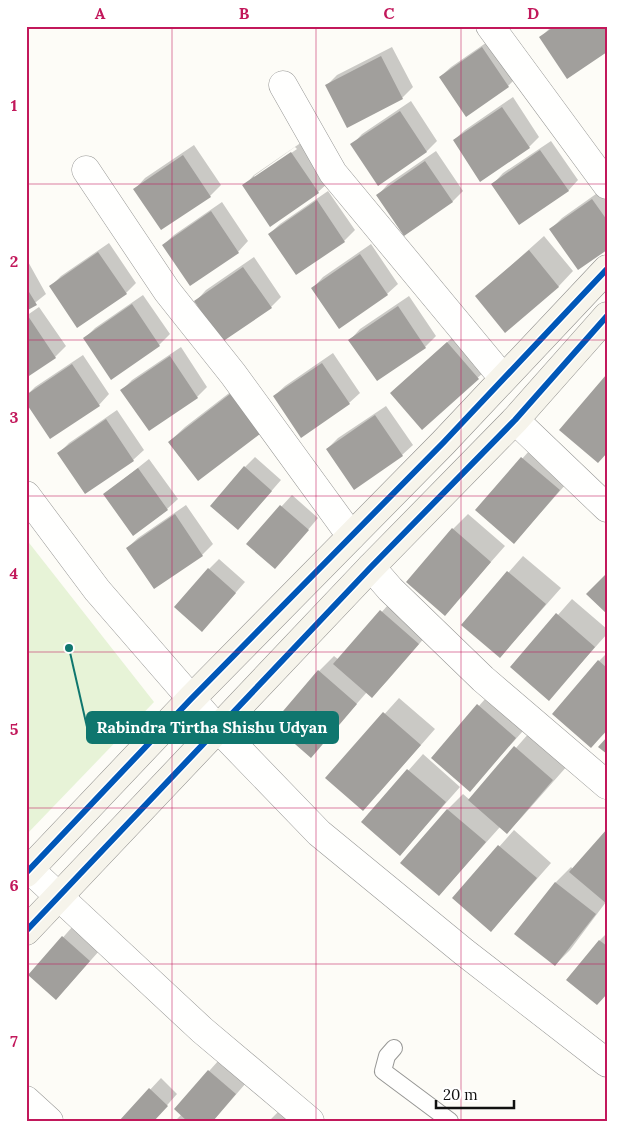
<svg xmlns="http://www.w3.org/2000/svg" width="633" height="1147" viewBox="0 0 633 1147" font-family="Lora,serif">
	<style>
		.green { fill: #e7f3d7 }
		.shadow { fill: #0003; fill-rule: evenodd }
		.building { fill: #a19f9c }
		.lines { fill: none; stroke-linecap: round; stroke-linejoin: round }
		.lane-casing { stroke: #979795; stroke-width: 18 }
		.street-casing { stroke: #979795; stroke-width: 29 }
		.secondary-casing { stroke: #8e8d8b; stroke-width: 29 }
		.lane { stroke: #fffffe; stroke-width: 16 }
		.street { stroke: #fffffe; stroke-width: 28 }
		.secondary { stroke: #f6f4eb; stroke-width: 28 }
		.cycleway-casing { stroke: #fff; stroke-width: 9 }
		.cycleway { stroke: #0057b8; stroke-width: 6 }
		.grid { fill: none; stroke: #c2185b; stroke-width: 1; stroke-opacity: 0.55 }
		.leader { fill: none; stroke: #0f766e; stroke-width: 2 }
		.callout-dot { fill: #0f766e; stroke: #fff; stroke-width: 2 }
		.callout { fill: #0f766e; stroke: #0f766e; stroke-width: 2 }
		.callout-label { font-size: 16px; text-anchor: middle; font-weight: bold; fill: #fff }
		.neatline { fill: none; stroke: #c2185b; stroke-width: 2 }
		.grid-label { font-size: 16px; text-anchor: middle; font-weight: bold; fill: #c2185b }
	</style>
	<rect width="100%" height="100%" fill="#fdfcf7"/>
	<!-- green -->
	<path class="green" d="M26 539 154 702 26 835Z"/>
	<!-- shadow -->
	<path class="shadow" d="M552 26H607V50L540 38Z
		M493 38 519 75 508 86 466 115 440 77 451 67Z
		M392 47 413 87 402 98 326 86 337 75Z
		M513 97 539 137 529 147 454 140 465 130Z
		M411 101 437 141 427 151 379 184 352 145 362 134Z
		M551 141 578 180 568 191 493 184 503 173Z
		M302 142 329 182 318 192 270 225 244 186 254 175ZM295 147 297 149 254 179V176Z
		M194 145 221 185 210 196 162 228 135 189 145 178Z
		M436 151 463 191 453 201 404 234 378 195 388 184Z
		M603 189 607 195V249L551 229 562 218Z
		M328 191 355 230 344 241 269 234 280 224Z
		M222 202 248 241 238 252 163 245 174 235Z
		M544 236 573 271 558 287 477 296Z
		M109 243 136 283 126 293 51 286 61 276Z
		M371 244 398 284 387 294 313 288 323 277Z
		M254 257 281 297 271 307 196 301 206 290Z
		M26 258 46 294 26 310Z
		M143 295 170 334 159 345 111 378 85 338 95 328Z
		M409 296 436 336 425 347 377 379 350 340 360 329Z
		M39 307 66 346 55 357 26 377V316Z
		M463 328 494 363 422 428 391 393Z
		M181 347 207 387 197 397 122 390 132 380Z
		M333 353 360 393 349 403 274 396 285 386Z
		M83 355 109 394 99 405 26 396 35 387Z
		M607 376V453L561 429Z
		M246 380 275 418 169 442 185 427Z
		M386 406 413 445 402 455 327 449 338 438Z
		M117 410 144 450 133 460 59 453 69 443Z
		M537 442 574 475 514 543 477 510Z
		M255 457 281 480 248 518 245 467Z
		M149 459 178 499 167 509 105 494Z
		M292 495 318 518 285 557 248 543Z
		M186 505 213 544 202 555 154 588 127 548 138 538Z
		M468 514 505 546 445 614 453 529Z
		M523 556 561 588 500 657 463 624Z
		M219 559 245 582 202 631 209 569Z
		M396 596 433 628 387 681 372 696 367 692 311 756 319 671 334 656 339 660Z
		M572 599 607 629V634L549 699 512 667Z
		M607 653V731L591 746 599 661Z
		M493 690 531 722 470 790 433 758Z
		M399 698 435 729 378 794 327 778Z
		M530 732 568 765 522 817 507 833 500 827 439 895 402 863 448 809 463 794 470 800Z
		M423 754 460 787 400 855 363 822Z
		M514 830 551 863 491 931 454 898Z
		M571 867 606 902 570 950 555 965 516 934 556 882Z
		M73 926 100 950 66 988 30 975Z
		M607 933V994L600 940Z
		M219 1060 246 1083 213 1121H175L182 1114 175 1109Z
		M161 1078 177 1094 153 1121H121Z
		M278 1112 288 1121H269Z"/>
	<!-- building -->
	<path class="building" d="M555 26H604L607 31V52L567 79 539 37Z
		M482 47 509 87 466 117 439 77Z
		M381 56 403 99 347 128 325 85Z
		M502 107 530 148 480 182 453 140Z
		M400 111 427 152 378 186 350 144Z
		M540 150 569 191 519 225 491 184Z
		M291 152 319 193 270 227 242 185Z
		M183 155 211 197 161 230 133 189Z
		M425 161 453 202 404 236 376 195Z
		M592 199 607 220V250L578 270 549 229Z
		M317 200 345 242 296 275 268 234Z
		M211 211 239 253 190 286 162 245Z
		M529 250 559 287 505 333 475 296Z
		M98 252 127 294 77 328 49 286Z
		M360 254 388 295 339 329 311 288Z
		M243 267 272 308 222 342 194 301Z
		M26 287 37 305 26 311Z
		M132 304 160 346 111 380 83 338Z
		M398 306 426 348 377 381 348 340Z
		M28 316 56 358 26 378V318Z
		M447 342 479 379 422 430 390 393Z
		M170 356 198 398 149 431 120 390Z
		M322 363 350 404 301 438 273 396Z
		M72 364 100 406 50 439 26 403V395Z
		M606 375 607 453 598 463 559 430Z
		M230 394 260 434 198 481 168 442Z
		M375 415 403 456 354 490 326 449Z
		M106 419 134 461 85 494 57 453Z
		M521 457 560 490 514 544 475 510Z
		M244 466 272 491 238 530 210 506Z
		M138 468 168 510 133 536 103 494Z
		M280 505 309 530 275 569 246 544Z
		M175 514 203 556 154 589 126 548Z
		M452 528 491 562 445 616 406 582Z
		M208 568 236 593 202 632 174 607Z
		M507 571 546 604 500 658 461 625Z
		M607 573V614L586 594Z
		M380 610 419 644 372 698 333 664Z
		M556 613 595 647 549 701 510 667Z
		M598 660 607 668V730L591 748 552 714Z
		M318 670 357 704 311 758 272 724Z
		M477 704 516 738 470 792 431 758Z
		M383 712 421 745 363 811 325 778Z
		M607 737V754L598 747Z
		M514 746 553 780 507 834 468 800Z
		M407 769 446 802 400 856 361 822Z
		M447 809 486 842 439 896 400 863Z
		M607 829V904L569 872Z
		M498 845 537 878 491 932 452 898Z
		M555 882 596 914 555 966 514 934Z
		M62 936 90 961 56 1000 28 975Z
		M599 940 607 946V994L597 1005 566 980Z
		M208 1070 236 1094 213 1121H187L174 1109Z
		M149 1088 168 1106 154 1121H119Z"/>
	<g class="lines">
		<!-- lane casing -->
		<g class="lane-casing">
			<path id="lane" d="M394 1048 387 1056 383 1071 450 1121"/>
		</g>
		<!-- street casing -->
		<g class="street-casing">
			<path id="street" d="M490 26 607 185
				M283 85 333 173 503 378
				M86 170 167 291 233 374 351 536
				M515 420 607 508
				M26 495 97 590 208 718 319 833 464 952 607 1063
				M371 567 390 589 483 679 607 785
				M26 866 202 1030 310 1121
				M26 1100 49 1121"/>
		</g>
		<!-- secondary casing -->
		<g class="secondary-casing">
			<path id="secondary" d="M26 873 191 699 443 443 607 269
				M26 931 371 567 515 420 607 316"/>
		</g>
		<!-- lane -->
		<use href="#lane" class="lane"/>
		<!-- street -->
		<use href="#street" class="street"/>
		<!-- secondary -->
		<use href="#secondary" class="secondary"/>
		<!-- cycleway casing -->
		<g class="cycleway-casing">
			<path id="cycleway" d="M26 873 191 699 443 443 607 269
				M26 931 371 567 515 420 607 316"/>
		</g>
		<!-- cycleway -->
		<use href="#cycleway" class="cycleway"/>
	</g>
	<!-- grid -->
	<path class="grid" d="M172 26V1121M316 26V1121M461 26V1121M26 184H607M26 340H607M26 496H607M26 652H607M26 808H607M26 964H607"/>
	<!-- callouts -->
	<path class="leader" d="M69 648L87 727"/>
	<circle class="callout-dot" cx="69" cy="648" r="5"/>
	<rect class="callout" x="87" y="712" width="251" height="31" rx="5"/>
	<g class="callout-label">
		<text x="212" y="733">Rabindra Tirtha Shishu Udyan</text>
	</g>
	<!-- border -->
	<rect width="633" height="1147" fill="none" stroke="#ffffff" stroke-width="55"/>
	<!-- scale -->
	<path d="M436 1100v8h78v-8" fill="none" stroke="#111111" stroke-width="2.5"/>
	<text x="443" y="1100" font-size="15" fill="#111111" stroke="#ffffff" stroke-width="4" paint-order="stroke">20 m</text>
	<rect x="28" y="28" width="578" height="1092" class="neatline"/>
	<g class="grid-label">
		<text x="100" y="19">A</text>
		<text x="244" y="19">B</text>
		<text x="389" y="19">C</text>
		<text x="533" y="19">D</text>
		<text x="14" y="111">1</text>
		<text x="14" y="267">2</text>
		<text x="14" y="423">3</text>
		<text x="14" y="579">4</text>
		<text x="14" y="735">5</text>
		<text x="14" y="891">6</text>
		<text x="14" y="1047">7</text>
	</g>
</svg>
